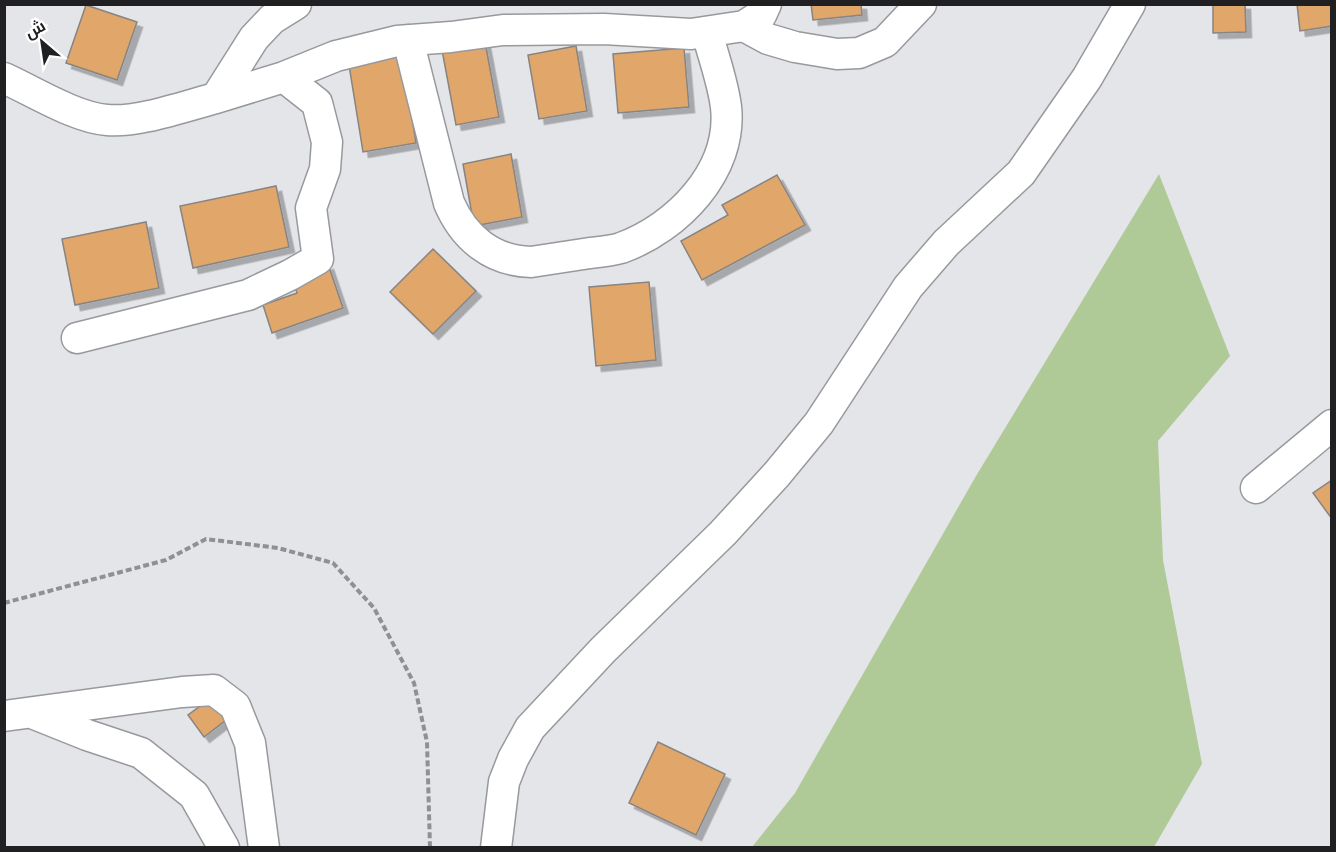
<svg xmlns="http://www.w3.org/2000/svg" width="1336" height="852" viewBox="0 0 1336 852" font-family="'Archivo Narrow',Cairo,sans-serif">
	<style>
		.green { fill: #b0ca97 }
		.building { fill: #e0a66b; stroke: #878482; stroke-width: 1.5; filter: url(#shadow) }
		.lines { fill: none; stroke-linecap: round; stroke-linejoin: round }
		.minor-casing { stroke: #98999c; stroke-width: 33 }
		.path { stroke: #8f9093; stroke-width: 4; stroke-dasharray: 6 3; stroke-linecap: butt }
		.minor { stroke: #fff; stroke-width: 30 }
	</style>
	<defs>
		<filter id="shadow"><feDropShadow dx="5.5" dy="5.5" stdDeviation="0" flood-color="#0004"/></filter>
	</defs>
	<rect width="100%" height="100%" fill="#e4e5e9"/>
	<!-- green -->
	<path class="green" d="M1159 174 1230 356 1158 441 1163 560 1202 764 1154 847H752L795 793 976 476Z"/>
	<!-- building -->
	<path class="building" d="M811 4H861L862 15 813 20Z
		M1213 4H1245L1246 32 1213 33Z
		M1297 4H1332V26L1300 31Z
		M86 5 137 22 117 80 66 63Z
		M485 42 499 117 456 125 442 50Z
		M576 46 587 111 539 119 528 55Z
		M684 48 689 107 618 113 613 54Z
		M402 56 416 143 363 152 349 65Z
		M511 154 522 217 474 226 463 164Z
		M777 175 805 225 702 280 681 241 728 215 722 205Z
		M276 186 289 247 193 268 180 206Z
		M146 222 159 288 75 305 62 239Z
		M433 249 476 291 433 334 390 292Z
		M328 264 343 308 272 333 263 305 297 293 292 277Z
		M649 282 656 360 596 366 589 287Z
		M1332 480V519L1313 493Z
		M210 699 226 720 204 737 188 715Z
		M658 742 725 774 696 835 629 803Z"/>
	<g class="lines">
		<!-- minor casing -->
		<g class="minor-casing">
			<path id="minor" d="M744 26 761 15 766 4
				M408 40 449 203C464 238 492 261 531 262 550 259 570 256 590 253 600 252 611 251 621 248 677 228 733 171 726 107 723 82 713 56 707 32
				M4 78C33 91 76 118 107 120 138 123 185 106 216 98L254 38 272 19 296 4
				M216 98 284 77 336 56 397 41 451 37 503 30 604 29 691 34 744 26 768 39 795 47 837 54 859 53 885 42 921 4
				M77 338 248 295 290 275 318 259 311 208 325 169 327 142 317 103 284 77
				M1256 488 1332 425
				M32 713 87 735 141 753 194 795 224 848
				M4 716 182 692 214 690 235 706 250 743 264 848
				M496 848 504 782 513 759 530 728 603 650 723 533 777 474 819 423 908 287 946 243 1021 173 1087 78 1130 4"/>
		</g>
		<!-- path -->
		<path class="path" d="M4 603 166 560 206 539 278 548 333 563 374 608 414 683 427 742 430 848"/>
		<!-- minor -->
		<use href="#minor" class="minor"/>
	</g>
	<!-- border -->
	<rect width="1336" height="852" fill="none" stroke="#202022" stroke-width="12"/>
	<!-- north arrow -->
	<g transform="translate(42 42) rotate(331)" stroke="#ffffff" stroke-width="4.5" paint-order="stroke">
	<path d="M0-4.5L10 22L0 15L-10 22Z" fill="#202022"/>
	<text y="-9" font-size="16" font-weight="bold" text-anchor="middle" fill="#202022">ش</text>
	</g>
</svg>
